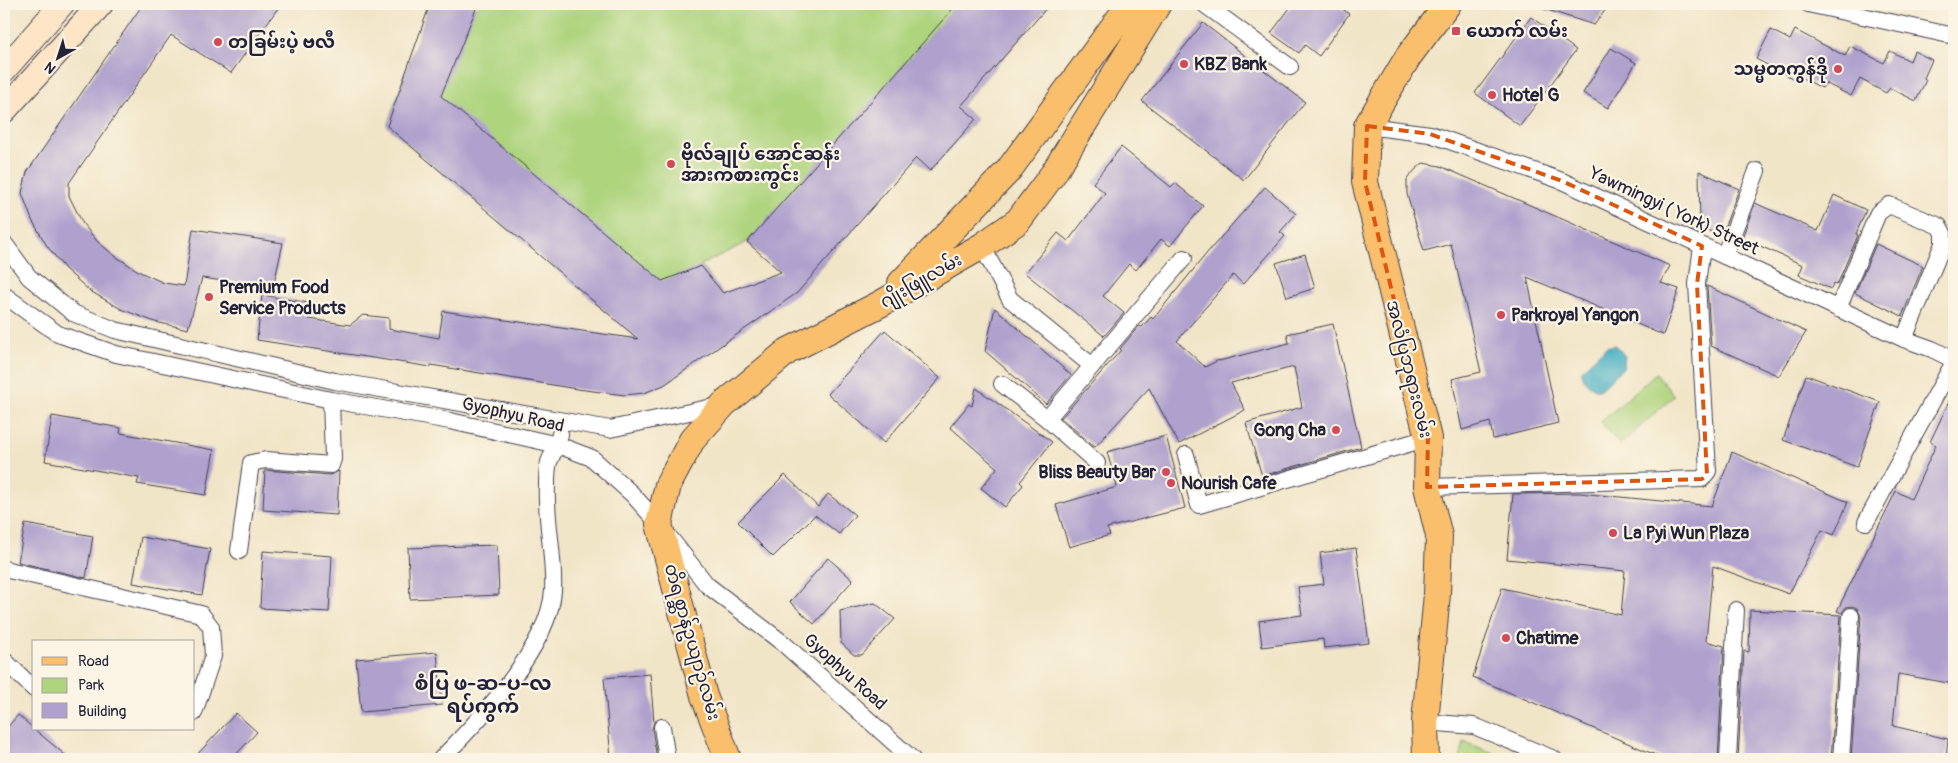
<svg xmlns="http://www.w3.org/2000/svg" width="1958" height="763" viewBox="0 0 1958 763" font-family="Pangolin,'Noto Sans Myanmar',sans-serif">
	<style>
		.green { fill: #aed47e; stroke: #687b5c }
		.water { fill: #43aec1; stroke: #32687e }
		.building { fill: #afa0cd }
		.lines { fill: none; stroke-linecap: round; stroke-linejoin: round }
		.minor-casing { stroke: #413f50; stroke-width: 18 }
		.secondary-casing { stroke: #413f50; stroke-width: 26 }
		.primary-casing { stroke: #413f50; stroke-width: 28 }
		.minor { stroke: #fff; stroke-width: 16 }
		.secondary { stroke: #fde5c5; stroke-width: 24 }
		.primary { stroke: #f9bf6d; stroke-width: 26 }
		.marked { fill: none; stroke: #de560e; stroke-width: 4; stroke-dasharray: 10 6; stroke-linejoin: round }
		.poi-dot { fill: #d1495b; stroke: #fcf5e5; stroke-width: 2 }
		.labels { text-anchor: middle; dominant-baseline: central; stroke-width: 4.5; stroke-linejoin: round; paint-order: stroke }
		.poi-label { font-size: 18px; font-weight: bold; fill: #22223b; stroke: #fcf5e5; text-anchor: start }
		.street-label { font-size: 18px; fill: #22223b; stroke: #fcf5e5 }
		.quarter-label { font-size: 20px; font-weight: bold; fill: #22223b; stroke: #fcf5e5 }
	</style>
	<rect width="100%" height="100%" fill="#fcf5e5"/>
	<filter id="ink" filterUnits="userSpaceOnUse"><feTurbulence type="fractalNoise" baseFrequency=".02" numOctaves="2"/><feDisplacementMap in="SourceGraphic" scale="10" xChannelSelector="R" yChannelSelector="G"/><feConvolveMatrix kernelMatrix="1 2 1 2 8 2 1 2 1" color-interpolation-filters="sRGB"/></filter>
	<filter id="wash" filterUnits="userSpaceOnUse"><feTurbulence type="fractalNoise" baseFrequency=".0096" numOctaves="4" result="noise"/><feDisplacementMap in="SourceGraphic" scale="20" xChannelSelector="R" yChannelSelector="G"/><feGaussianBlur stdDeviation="1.12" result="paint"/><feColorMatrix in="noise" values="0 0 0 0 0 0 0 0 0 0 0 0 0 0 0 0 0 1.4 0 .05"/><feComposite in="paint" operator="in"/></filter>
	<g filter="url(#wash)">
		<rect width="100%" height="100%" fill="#f1e5c7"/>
		<!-- green -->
		<path class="green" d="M430 4H467L476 8 480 4H1050L961 106 976 119 930 171 915 158 801 289 747 242 701 265 720 290 634 335 387 126Z
			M1656 373 1674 396 1620 445 1601 422Z
			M1464 742 1510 759H1460Z"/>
		<!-- water -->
		<path class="water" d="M1615 345 1625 356 1623 368 1599 390C1588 387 1583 381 1581 370L1606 347Z"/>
		<g id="blocks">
			<!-- building -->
			<path class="building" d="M143 4H281L231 73 171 35 69 183V196L83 224 97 241 115 256 140 272 164 283 184 286 193 229 283 243 273 288 202 278 188 329 155 322 121 309 90 291 65 269 47 246 32 220 22 193 27 172Z
				M430 4H467L476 9 441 96 662 281 701 266 723 293 781 272 747 242 957 4H1050L961 106 976 119 930 171 916 158 797 293 664 385 644 393 625 395 577 389 431 365V367L257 340 262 295 309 303V319L350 325 363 315 389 318V329L439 338 443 311 638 339 387 126Z
				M1293 4H1336L1349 14 1319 56 1305 45 1299 53 1271 33Z
				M1539 4H1610L1594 25 1538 7Z
				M1531 17 1576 50 1520 126 1475 93Z
				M1203 23 1305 102 1244 180 1142 101Z
				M1771 30 1790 40 1795 30 1845 56 1850 46 1884 63 1890 51 1910 61 1914 51 1932 60 1924 78 1926 80 1916 101 1890 88 1886 93 1860 79 1851 96 1825 83 1822 88 1798 76 1796 80 1756 59Z
				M1611 48 1636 63 1608 108 1583 93Z
				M1121 147 1171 187 1175 183 1203 206 1170 246 1161 239 1136 270 1129 264 1103 296 1124 313 1104 336 1025 273 1058 233 1068 241 1105 193 1093 183Z
				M1423 163 1440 166 1670 266 1661 283 1679 289 1663 335 1527 277 1558 423 1493 439 1490 422 1462 430 1452 379 1481 372 1451 244 1424 251 1407 194V179L1415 170Z
				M1699 171 1739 189 1721 236 1700 227Z
				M1265 187 1296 214 1280 232 1285 236 1243 284 1233 275 1177 341 1205 367 1219 360V361L1289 343 1287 334 1333 324 1361 447 1262 476 1246 423 1302 407 1294 367 1231 383 1245 410 1179 444 1149 388 1095 447 1061 418 1121 350 1120 349 1139 326 1142 327 1151 317 1153 319 1207 253Z
				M1834 195 1866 210 1856 234 1858 235 1837 285 1834 283 1831 289 1799 275 1803 265 1742 238 1755 203 1818 231Z
				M1876 244 1923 266 1902 316 1855 293Z
				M1305 254 1315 288 1287 297 1276 263Z
				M1707 286 1806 332 1779 376 1711 346Z
				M995 308 1071 375 1046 404 985 351Z
				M885 330 940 378 884 443 828 394Z
				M1806 375 1880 402 1857 467 1783 440Z
				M976 388 1052 442 1020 482 1023 485 1005 507 981 488 997 468 950 427 969 404 972 406Z
				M1954 391V684L1898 674 1893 726 1948 739 1946 759H1851L1861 616 1857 608 1852 606 1846 607 1842 613 1837 611 1896 491 1911 499 1936 445 1930 442Z
				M52 416 121 428 120 433 214 450 206 495 137 484 139 478 45 461Z
				M1166 436 1185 508 1107 528 1110 535 1069 547 1056 505 1117 487 1107 452Z
				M1732 452 1848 502 1834 535 1822 530 1789 594 1713 566 1706 641 1724 646 1718 759H1665L1473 677 1502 588 1621 615 1625 571 1507 559 1513 494 1579 493 1712 506Z
				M265 470 330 475 339 471 337 515 263 510Z
				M785 475 818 507 828 494 855 515 839 534 815 515 773 557 738 522Z
				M25 524 93 536 86 578 18 562Z
				M141 537 210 549 202 595 133 583Z
				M497 545 499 595 410 599 408 548Z
				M1356 548 1369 643 1324 648 1323 639 1262 647 1259 621 1302 615 1298 587 1324 584 1320 553Z
				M263 551 332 556 329 612 260 608Z
				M828 558 853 580 814 624 790 602Z
				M875 603 895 619 862 655H854L841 643 840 611Z
				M1750 610 1841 615 1831 759H1738L1744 651 1749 652Z
				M437 652 442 705 361 712 356 659Z
				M650 674 654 722 652 729 657 759H611L604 678Z
				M236 713 257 732 232 759H193Z
				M18 715 34 729 70 759H4V731Z"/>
		</g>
	</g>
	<g filter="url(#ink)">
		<use href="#blocks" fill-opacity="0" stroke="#413f50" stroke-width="1"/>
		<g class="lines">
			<!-- minor casing -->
			<g class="minor-casing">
				<path id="minor" d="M1204 4 1290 67
					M1808 4 1954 36
					M1367 126 1430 134 1562 181 1904 339 1932 349 1954 360
					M4 243 29 277 73 313 115 330 335 381 610 429 722 405
					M982 246 1010 299 1091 365
					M1724 256 1757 171
					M4 295 58 334 116 354 331 400 450 421 558 445 592 458 632 494 659 524 707 585 784 644 912 759
					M1838 309 1878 213 1889 205 1939 226 1943 233V244L1904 339
					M1002 384 1047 419 1184 258
					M1047 419 1097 463
					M1186 455 1199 505 1428 438
					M1427 487 1702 479 1708 471 1697 284 1702 246
					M1866 522 1954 362
					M239 551 251 463 266 460 331 465 333 459 331 400
					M4 569 201 614 211 627 213 656 194 713
					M4 660 34 689
					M1425 722 1474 726 1554 759
					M662 727 667 759
					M441 759C479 720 549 648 553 591 555 557 545 520 547 485 547 478 547 469 549 462 553 452 558 445 560 434
					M1728 759 1736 610
					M1841 759 1851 616"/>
			</g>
			<!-- secondary casing -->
			<g class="secondary-casing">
				<path id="secondary" d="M4 70 62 4
					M4 111 101 4"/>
			</g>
			<!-- primary casing -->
			<g class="primary-casing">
				<path id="primary" d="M901 283 1008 171 1130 4
					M728 759 704 696 659 524 668 485 692 440 724 404 788 351 882 303 982 246 1018 221 1053 174 1158 4
					M1426 759 1425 722 1437 594 1439 536 1427 487 1428 438 1365 182 1367 126 1408 57 1448 4"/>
			</g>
			<!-- minor -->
			<use href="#minor" class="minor"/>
			<!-- secondary -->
			<use href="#secondary" class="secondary"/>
			<!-- primary -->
			<use href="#primary" class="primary"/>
		</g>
	</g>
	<!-- marked area -->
	<path class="marked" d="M1367 126 1430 134 1562 181 1702 246 1697 284 1707 475 1702 479 1427 487 1428 438 1365 182Z"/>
	<!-- markers -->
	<g class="poi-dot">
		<rect x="1451" y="26" width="10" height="10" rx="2.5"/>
		<circle cx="218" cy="42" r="5"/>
		<circle cx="1184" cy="64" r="5"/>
		<circle cx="1838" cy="69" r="5"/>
		<circle cx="1492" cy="95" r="5"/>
		<circle cx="671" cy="164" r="5"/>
		<circle cx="209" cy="297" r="5"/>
		<circle cx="1501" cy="315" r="5"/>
		<circle cx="1336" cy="430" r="5"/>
		<circle cx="1166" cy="472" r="5"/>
		<circle cx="1171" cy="483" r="5"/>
		<circle cx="1613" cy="533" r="5"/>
		<circle cx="1506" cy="638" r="5"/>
	</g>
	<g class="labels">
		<!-- poi labels -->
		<g class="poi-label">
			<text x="1466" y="31">ယောက် လမ်း</text>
			<text x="228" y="42">တခြမ်းပဲ့ ဗလီ</text>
			<text x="1194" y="64">KBZ Bank</text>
			<text x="1828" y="69" text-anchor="end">သမ္မတကွန်ဒို</text>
			<text x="1502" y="95">Hotel G</text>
			<text x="681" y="154">ဗိုလ်ချုပ် အောင်ဆန်း<tspan x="681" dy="21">အားကစားကွင်း</tspan></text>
			<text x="219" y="287">Premium Food<tspan x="219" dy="21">Service Products</tspan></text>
			<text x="1511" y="315">Parkroyal Yangon</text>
			<text x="1326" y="430" text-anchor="end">Gong Cha</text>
			<text x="1156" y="472" text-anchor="end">Bliss Beauty Bar</text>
			<text x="1181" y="483">Nourish Cafe</text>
			<text x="1623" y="533">La Pyi Wun Plaza</text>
			<text x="1516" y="638">Chatime</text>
		</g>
		<!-- street labels -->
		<g class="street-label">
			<text transform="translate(1674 211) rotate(25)">Yawmingyi ( York) Street</text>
			<text transform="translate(921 281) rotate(-30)">ဂျိုးဖြူလမ်း</text>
			<text transform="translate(1409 369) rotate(76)">အလံပြဘုရားလမ်း</text>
			<text transform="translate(513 415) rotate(13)">Gyophyu Road</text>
			<text transform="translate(692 642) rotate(74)">တိရစ္ဆာန်ဥယျာဉ်လမ်း</text>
			<text transform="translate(845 672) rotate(42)">Gyophyu Road</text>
		</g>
		<!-- quarter labels -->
		<g class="quarter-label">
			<text x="483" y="683">စံပြ ဖ-ဆ-ပ-လ<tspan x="483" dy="23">ရပ်ကွက်</tspan></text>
		</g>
	</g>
	<!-- margin -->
	<rect width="1958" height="763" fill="none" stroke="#fcf5e5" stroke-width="20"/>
	<!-- legend -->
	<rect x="32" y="640" width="162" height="90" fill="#fcf5e5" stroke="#a5a1a1"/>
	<rect x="42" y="657" width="25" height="8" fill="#f9bf6d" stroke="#a5a1a1"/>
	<text x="78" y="666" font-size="15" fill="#22223b">Road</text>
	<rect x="42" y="678" width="25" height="15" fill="#aed47e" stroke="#a5a1a1"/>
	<text x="78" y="690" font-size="15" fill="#22223b">Park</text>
	<rect x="42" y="703" width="25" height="15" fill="#afa0cd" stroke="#a5a1a1"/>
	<text x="78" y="716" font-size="15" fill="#22223b">Building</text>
	<!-- north arrow -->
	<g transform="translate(58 58) rotate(219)" stroke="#fcf5e5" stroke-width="4" paint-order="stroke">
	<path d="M0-4L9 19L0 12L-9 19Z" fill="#22223b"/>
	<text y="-8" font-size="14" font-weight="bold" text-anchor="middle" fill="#22223b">N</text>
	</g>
</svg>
